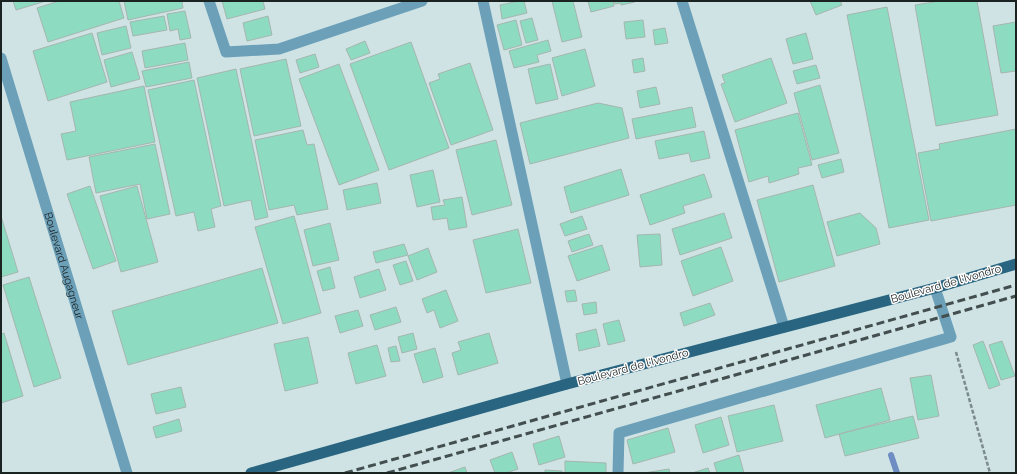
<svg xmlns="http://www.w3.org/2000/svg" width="1017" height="474" viewBox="0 0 1017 474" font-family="Raleway,sans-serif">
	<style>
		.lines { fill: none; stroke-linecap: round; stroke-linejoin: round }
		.stream { stroke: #6e8ec3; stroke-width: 6 }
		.building { fill: #8ddcc1; stroke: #a5b6af }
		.path { stroke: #7c8b8c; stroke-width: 2.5; stroke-dasharray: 4 2; stroke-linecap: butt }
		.minor { stroke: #6ca0b9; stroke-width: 11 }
		.tertiary { stroke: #6ca0b9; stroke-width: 11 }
		.primary { stroke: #296580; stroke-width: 11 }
		.rail { stroke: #434e4e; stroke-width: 3; stroke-dasharray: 8 4; stroke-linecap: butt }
		.labels { text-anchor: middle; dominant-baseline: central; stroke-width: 3; stroke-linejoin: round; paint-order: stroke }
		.street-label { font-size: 11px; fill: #1a2222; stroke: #fff }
	</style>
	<rect width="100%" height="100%" fill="#cfe3e4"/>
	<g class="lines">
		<!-- stream -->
		<path class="stream" d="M891 455 897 473"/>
	</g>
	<!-- building -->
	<path class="building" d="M13 1H46L16 10Z
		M59 1H119L124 18 48 42 37 8Z
		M120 1H182L183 8 128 20 124 1 121 2Z
		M222 1H263L265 9 227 19Z
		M519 1H524L527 13 502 19 500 5Z
		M552 1H573L582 37 562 42Z
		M588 1H613L614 6 591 12Z
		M614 1H635V2L621 5V3L615 4Z
		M810 1H840L842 5 816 15Z
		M940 1H977L998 115 936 126 915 5Z
		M887 7 929 220 889 228 847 15Z
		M185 11 191 38 180 40 178 29 170 31 167 14Z
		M164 16 167 30 133 36 130 22Z
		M268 16 272 35 247 41 243 23Z
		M532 18 538 40 526 43 520 21Z
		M516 20 522 45 504 50 497 25Z
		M643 20 645 37 626 39 624 22Z
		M1016 22V71L1001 73 993 26Z
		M126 26 131 48 102 55 97 33Z
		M665 28 668 43 655 45 653 30Z
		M92 33 107 82 48 101 33 51Z
		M806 33 813 59 793 64 786 39Z
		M548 40 551 51 537 55 539 62 514 68 509 51Z
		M365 41 370 53 351 60 346 49Z
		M411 42 449 148 389 170 350 64Z
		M185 43 188 60 145 68 142 51Z
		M585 49 595 86 562 96 552 58Z
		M132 52 140 79 111 87 104 60Z
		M315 54 319 67 300 73 296 60Z
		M643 58 645 71 634 73 632 60Z
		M771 58 787 103 735 122 721 84 725 83 722 75Z
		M286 59 301 126 254 136 240 69Z
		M189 62 192 78 146 87 142 71Z
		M470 63 493 130 451 145 429 83 440 79 438 74Z
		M339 64 379 170 339 185 299 79Z
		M550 64 558 99 536 104 528 69Z
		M816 65 820 78 797 84 793 71Z
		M236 69 268 217 255 220 251 200 224 206 197 78Z
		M194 80 221 206 211 209 215 227 198 231 194 212 176 216 148 90Z
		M820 85 839 153 812 160 794 93Z
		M144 86 155 142 67 160 61 134 76 131 70 102Z
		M656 87 660 104 640 108 637 91Z
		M598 103 622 108 629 138 530 164 520 123Z
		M692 107 696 127 636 139 632 119Z
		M798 113 812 165 798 168 799 174 769 183 768 176 749 182 735 130Z
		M1016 129V205L931 221 918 153 940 149 939 144Z
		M303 130 307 145 314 144 328 209 297 215 294 205 269 210 255 140Z
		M704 131 710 158 691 162 689 153 659 159 655 141Z
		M496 140 512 205 472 215 456 150Z
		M155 144 170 214 147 219 140 184 96 193 89 157Z
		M841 159 844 172 822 178 818 165Z
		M621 169 629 195 571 213 564 187Z
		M433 170 440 202 417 207 410 175Z
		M704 174 712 197 683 206 685 213 650 225 640 195Z
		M377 183 381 203 347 210 343 190Z
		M813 185 835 266 779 282 757 200Z
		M90 186 116 261 93 269 67 194Z
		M137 186 158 262 121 272 100 196Z
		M462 197 467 227 449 230 447 218 433 220 431 207 445 205 443 200Z
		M724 213 732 238 680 255 672 229Z
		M860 213 876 228 880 244 837 256 827 222Z
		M1 216 18 272 1 277Z
		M294 216 321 313 283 324 255 227Z
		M582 216 587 229 565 236 560 224Z
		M330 223 339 260 313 266 304 230Z
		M518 229 531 283 486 293 473 240Z
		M589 234 593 245 572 252 568 241Z
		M660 234 662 265 640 267 637 235Z
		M404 244 408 255 376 263 373 252Z
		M602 245 610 270 577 281 568 256Z
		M721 247 733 281 693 296 681 261Z
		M428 248 437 272 417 280 408 256Z
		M406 261 413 281 400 285 393 265Z
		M330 267 335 288 323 291 317 271Z
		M262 268 278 323 128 365 112 311Z
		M379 269 386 290 360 298 354 277Z
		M29 277 61 378 34 387 3 285Z
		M446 290 458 321 440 328 434 310 427 313 422 299Z
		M575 290 577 301 567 302 565 291Z
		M596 302 597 313 584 315 582 304Z
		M710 303 715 315 684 326 680 313Z
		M396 307 401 322 375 330 370 315Z
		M358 310 363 326 340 333 335 316Z
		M619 320 625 341 608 345 603 324Z
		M596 329 600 346 579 351 576 334Z
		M4 333 23 396 1 403V334Z
		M413 333 417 349 402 353 398 337Z
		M489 333 498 363 458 375 452 353 461 350 458 342Z
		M308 337 318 383 285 391 274 344Z
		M983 341 1000 385 989 389 973 345Z
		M1002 341 1015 376 1001 380 989 345Z
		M377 345 386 376 356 384 348 353Z
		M396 346 400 361 391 362 388 348Z
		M435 348 443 377 423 383 414 354Z
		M931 375 939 416 918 420 910 378Z
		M181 387 186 407 156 414 151 394Z
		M881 388 890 420 825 438 816 405Z
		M774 405 783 441 737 452 728 416Z
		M913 416 919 438 845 456 839 434Z
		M721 417 729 445 703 453 695 425Z
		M179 419 182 431 156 438 153 427Z
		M668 428 675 452 633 464 627 440Z
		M559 436 565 457 539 465 533 444Z
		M512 452 518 469 506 473H495L490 460Z
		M739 455 744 473H717L714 463Z
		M565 461 606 463V473H565Z
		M465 467 467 473H448Z
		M708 468 710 473H692Z
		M669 469 670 473H644Z
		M545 470 562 471V473H545Z"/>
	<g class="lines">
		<!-- path -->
		<path class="path" d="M956 352 990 473"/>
		<!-- minor -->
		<path class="minor" d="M209 1 226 52 279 49 422 1
			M483 1 567 384
			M682 1 784 327
			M618 473 619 433 951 337 935 288"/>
		<!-- tertiary -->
		<path class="tertiary" id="s1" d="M1 58 127 473"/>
		<!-- primary -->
		<path class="primary" d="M251 473 567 384 935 288 1016 264"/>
		<!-- rail -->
		<path class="rail" d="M345 473 1016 285
			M387 473 1016 296"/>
	</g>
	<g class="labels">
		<!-- street labels -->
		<g class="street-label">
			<text stroke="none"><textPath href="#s1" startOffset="217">Boulevard Augagneur</textPath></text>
			<text transform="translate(946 284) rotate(-16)">Boulevard de l'Ivondro</text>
			<text transform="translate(633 367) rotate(-15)">Boulevard de l'Ivondro</text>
		</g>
	</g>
	<!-- border -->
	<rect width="1017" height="474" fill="none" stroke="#1a2222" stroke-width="4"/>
</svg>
